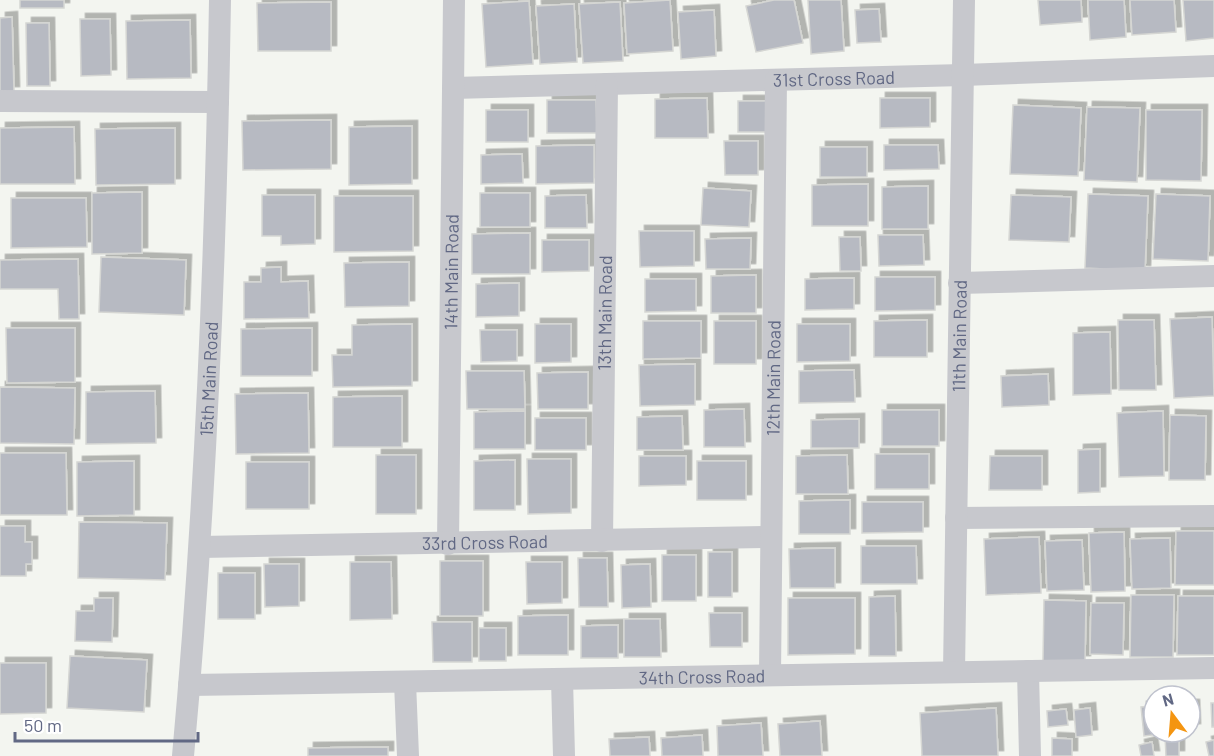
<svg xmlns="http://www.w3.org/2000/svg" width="1214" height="756" viewBox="0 0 1214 756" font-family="Barlow,sans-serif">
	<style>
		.building { fill: #b7bac2; stroke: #d5d6d3; stroke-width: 1.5; filter: url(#shadow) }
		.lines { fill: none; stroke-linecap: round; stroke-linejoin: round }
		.street { stroke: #c7c8cd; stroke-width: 22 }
		.labels { text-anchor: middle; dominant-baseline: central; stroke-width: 6; stroke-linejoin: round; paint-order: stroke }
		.street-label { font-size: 18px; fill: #616884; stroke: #fff }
	</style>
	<defs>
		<filter id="shadow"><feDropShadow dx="5.5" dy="-5.5" stdDeviation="0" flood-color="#0004"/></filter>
	</defs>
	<rect width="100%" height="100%" fill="#f3f5f0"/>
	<!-- building -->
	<path class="building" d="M20 0H64V8H20Z
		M670 0 673 51 627 54 624 3Z
		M774 0H794L803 43 756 52 746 6Z
		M808 0H841L844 51 811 54Z
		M1038 0H1081L1082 22 1040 25Z
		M1088 0H1124L1126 37 1090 40Z
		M1130 0H1174L1176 32 1132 35Z
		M1183 0H1214V38L1186 41Z
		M529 1 533 64 486 67 482 4Z
		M331 2V51H258L257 3Z
		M620 2 623 61 583 63 579 4Z
		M574 4 577 62 540 64 536 6Z
		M879 9 881 42 857 43 855 10Z
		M714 10 716 56 681 59 678 12Z
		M12 17 14 92H0V18Z
		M80 19H110L111 75 81 76Z
		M190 20 191 78 127 79 126 21Z
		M26 23H49L50 86H27Z
		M707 98 708 138H655V99Z
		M880 98H930V127L880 128Z
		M547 100H596L597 133H547Z
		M738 101H767V132H738Z
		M1013 105 1081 108 1078 176 1010 174Z
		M1087 107 1140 108 1137 182 1084 180Z
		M486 110H528V142H486Z
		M1146 110H1202L1201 181 1146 180Z
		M331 120V169L243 170 242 121Z
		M412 126V184L349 185V127Z
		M74 127 75 184H0V128Z
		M175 128V184L96 185 95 129Z
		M724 141H758V175H725Z
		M594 145V183L536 184V146Z
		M884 145H938L939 169 884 170Z
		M820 147H867V177H820Z
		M522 154 523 183 481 184V155Z
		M868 184V226H812V185Z
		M928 186V229H882V187Z
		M703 188 751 191 749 227 701 225Z
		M142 192V253L92 254V193Z
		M480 193H530V227H480Z
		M1088 194 1148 196 1145 271 1085 268Z
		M1156 194 1210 196 1208 261 1153 259Z
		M262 195H315V244L281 245V236H262Z
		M586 195 587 228H545V196Z
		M1011 195 1071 197 1069 242 1009 240Z
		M334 196H413V251L334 252Z
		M11 198H86L87 247 11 248Z
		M639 231H694V266L640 267Z
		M530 233V274H472V234Z
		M878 235H923L924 265 879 266Z
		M839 237H860L861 271H840Z
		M751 238 750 269H706L705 239Z
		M542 240H589V271L542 272Z
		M101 257 186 260 184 315 99 312Z
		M78 259 79 319H59L58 289H0V260Z
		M409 262V306L345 307 344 263Z
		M281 267V282L308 281 309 318 244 319V282H261V268Z
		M756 275V313H711V276Z
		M875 277H935V310L875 311Z
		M854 278V309L805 310V279Z
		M645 279H696V311L645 312Z
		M519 283V316L476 317V284Z
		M1212 317 1214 396 1174 398 1170 319Z
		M927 320V357H874V321Z
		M1118 320H1154L1156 390H1119Z
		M643 321H701V358L643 359Z
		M714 321H756V364H714Z
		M412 324V386L333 387 332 355H352V325Z
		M535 324H571V362L535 363Z
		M797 324H850V361L797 362Z
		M6 328H75V382L7 383Z
		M312 328V376H241V329Z
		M480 330H517V361L481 362Z
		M1110 332 1111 394 1073 395V333Z
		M695 364V405L640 406 639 365Z
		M854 370 855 402 799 403V371Z
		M466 371H524L525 409H467Z
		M588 372V409H538L537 373Z
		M1048 374 1049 405 1002 407 1001 376Z
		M0 387 75 388 74 444 0 443Z
		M155 391 156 443 86 444V392Z
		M308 393 309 453 236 454 235 394Z
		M402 396V447H333V397Z
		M744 409 745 447H704V410Z
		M882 410H939V446H882Z
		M525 411V449H474V412Z
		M1163 411 1164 476 1119 477 1117 413Z
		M1170 415 1206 416 1205 480H1169Z
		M682 416 683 450H637V417Z
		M535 418H586V450H535Z
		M859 419V448H811V420Z
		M1100 449V492L1078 493V450Z
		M0 453H66L67 515H0Z
		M875 454H929V489H875Z
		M376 455H416V514H376Z
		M847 455 848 494H796V456Z
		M639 456H686V485L639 486Z
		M990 456H1042V490H989Z
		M527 459H571V513L528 514Z
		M515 460V510H474V461Z
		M134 461V515L77 516V462Z
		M697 461H746V500H697Z
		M246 462H309V509H246Z
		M850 500V534H799V501Z
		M862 502H923V532L862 533Z
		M79 522 167 523 165 580 78 578Z
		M0 526H25V542H32V564H26V576H0Z
		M1176 531H1214V585H1175Z
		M1124 532 1125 591 1091 592 1089 533Z
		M1039 537 1041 593 986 595 984 539Z
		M1170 538 1171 588 1132 589 1130 539Z
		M1082 540 1084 590 1047 591 1045 541Z
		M861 546H916L917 584H861Z
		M835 548V588H790L789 549Z
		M708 552H732V597H708Z
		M662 555H696V601H662Z
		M578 558H607L608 607H579Z
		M440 561H483V616H440Z
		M350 562H391L392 619 350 620Z
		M526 562H562V603L527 604Z
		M264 564H299V606L265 607Z
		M650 564 651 607 622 608 621 565Z
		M218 573H255V619H218Z
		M1131 595H1174L1173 657H1130Z
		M895 596 896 656H869V597Z
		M1178 596H1214V655H1177Z
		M94 598H113L112 642 75 641 76 611H94Z
		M788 598H855V654L788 655Z
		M1044 600 1086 601 1085 661H1043Z
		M1091 603H1124L1123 655 1090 654Z
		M709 613H742V647H710Z
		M568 615V655H518V616Z
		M624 619H660L661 657H624Z
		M432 622H472V662H433Z
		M618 625V658H581V626Z
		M479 628H506V661H479Z
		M70 656 147 660 144 712 67 708Z
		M0 663H46V713L0 714Z
		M1211 703H1214V727H1212Z
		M1190 705H1194L1195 729H1190Z
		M1154 706V732L1161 734 1144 736 1141 707Z
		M996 708 998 756H922L920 713Z
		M1090 708 1092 735 1076 737 1074 710Z
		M1066 709 1068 725 1048 727 1047 711Z
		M820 721 822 756H780L778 724Z
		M761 723 763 756H718L717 726Z
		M702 735 703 756H662L661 738Z
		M1165 736H1179V756H1166Z
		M649 737 650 756H610L609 739Z
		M1052 738 1072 739V756H1052Z
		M1214 740V756H1209L1206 742Z
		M1152 742 1154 756H1141L1139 745Z
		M388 747V756H308V748Z"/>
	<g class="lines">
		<!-- street -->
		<g class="street">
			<path id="s1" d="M453 88 963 75 1214 66"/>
			<path d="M0 101 218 102"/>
			<path d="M959 283 1214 276"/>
			<path d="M956 518 1214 516"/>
			<path id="s2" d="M602 541 607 84"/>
			<path id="s3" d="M448 544 454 0"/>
			<path id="s4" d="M200 547 771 537"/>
			<path d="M1028 671 1030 756"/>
			<path id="s5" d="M954 672 964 0"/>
			<path id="s6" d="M770 675 776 80"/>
			<path d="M562 679 564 756"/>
			<path d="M405 682 408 756"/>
			<path id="s7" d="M189 685 1214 668"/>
			<path id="s8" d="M183 756C206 505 216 252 220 0"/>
		</g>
	</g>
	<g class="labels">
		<!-- street labels -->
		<g class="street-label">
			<text stroke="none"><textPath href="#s1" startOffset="381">31st Cross Road</textPath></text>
			<text stroke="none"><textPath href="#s3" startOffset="272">14th Main Road</textPath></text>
			<text stroke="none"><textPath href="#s2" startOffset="228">13th Main Road</textPath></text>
			<text stroke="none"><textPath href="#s5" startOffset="336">11th Main Road</textPath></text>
			<text stroke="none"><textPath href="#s8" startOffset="378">15th Main Road</textPath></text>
			<text stroke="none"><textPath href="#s6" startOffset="297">12th Main Road</textPath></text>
			<text stroke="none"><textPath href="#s4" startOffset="285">33rd Cross Road</textPath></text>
			<text stroke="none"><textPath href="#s7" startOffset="513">34th Cross Road</textPath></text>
		</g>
	</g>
	<!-- north arrow -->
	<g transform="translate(1172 714) rotate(344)"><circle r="28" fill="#ffffff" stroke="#c0c3ce" stroke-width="1.5"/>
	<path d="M0-4.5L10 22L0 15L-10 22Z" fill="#f49511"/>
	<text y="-9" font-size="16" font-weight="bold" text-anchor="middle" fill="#616884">N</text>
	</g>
	<!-- scale -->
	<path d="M15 732v9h183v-9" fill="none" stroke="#616884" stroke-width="3"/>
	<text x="24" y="732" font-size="18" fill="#616884" stroke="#ffffff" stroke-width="4.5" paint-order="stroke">50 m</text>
</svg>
